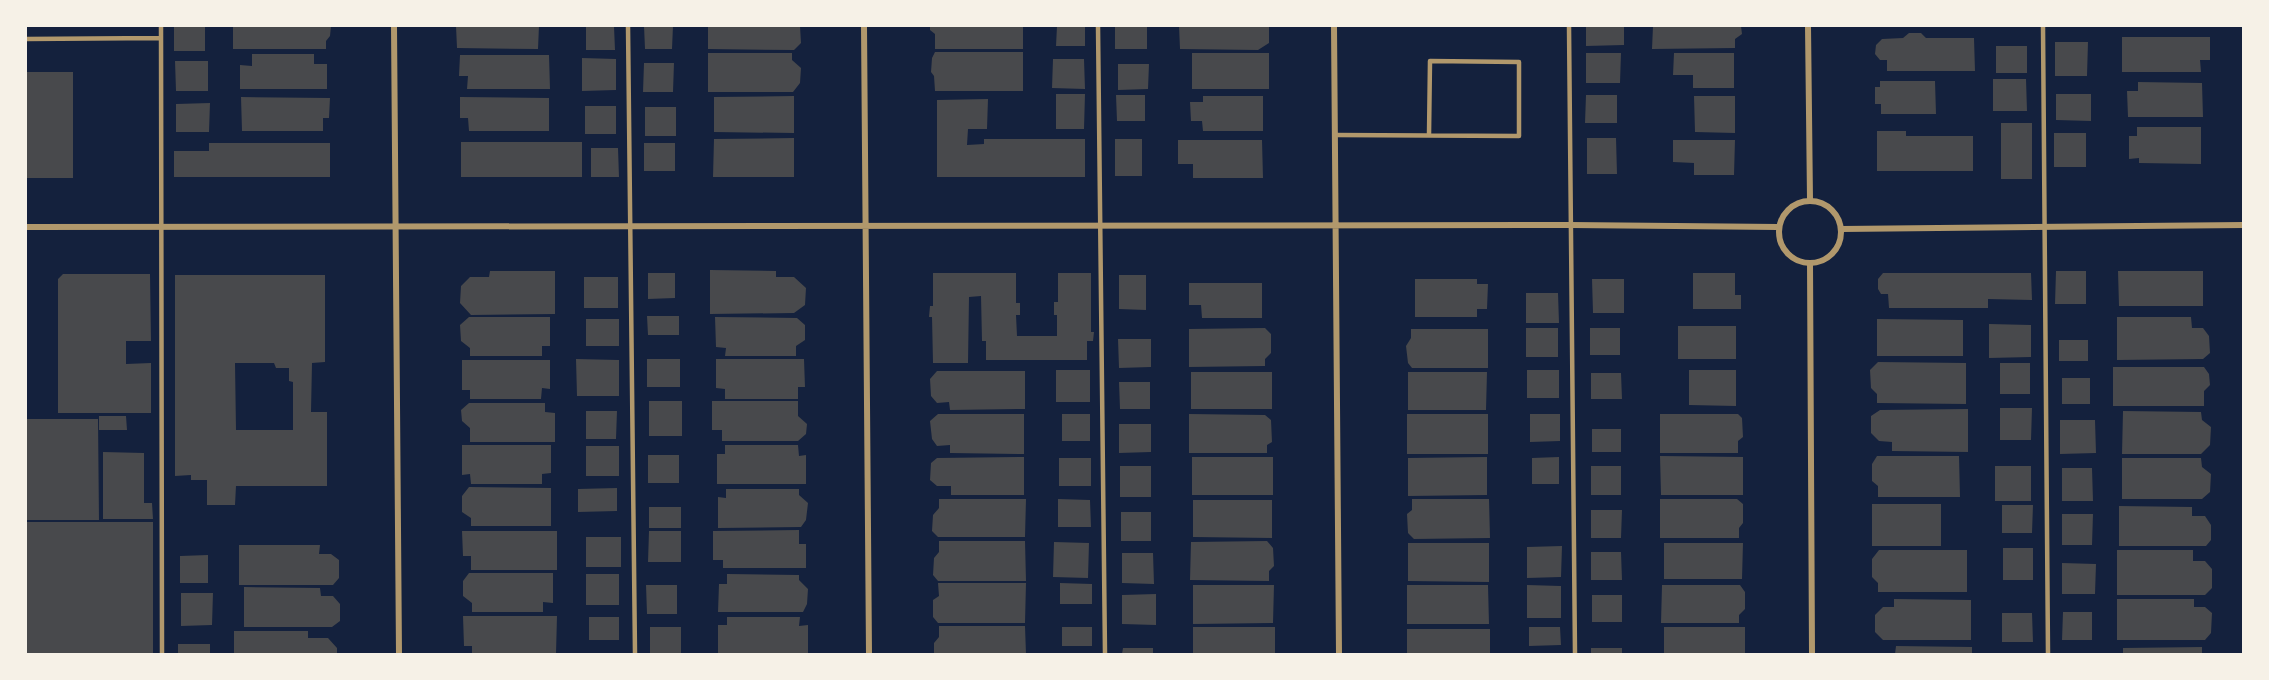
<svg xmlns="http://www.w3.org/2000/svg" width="2269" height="680" viewBox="0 0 2269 680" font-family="Raleway,sans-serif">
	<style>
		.building { fill: #48494c; fill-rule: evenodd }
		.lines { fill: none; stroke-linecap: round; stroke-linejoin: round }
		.service { stroke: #b1986c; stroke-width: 4.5 }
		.minor { stroke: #b1986c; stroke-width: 6 }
	</style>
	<rect width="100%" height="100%" fill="#14213d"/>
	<!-- building -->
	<path class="building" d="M174 26H205V51H174Z
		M233 26H331L330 36 326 41V49H233Z
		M456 26H539L538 49 457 48Z
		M586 26H614L615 50H586Z
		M644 26H673L672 49H645Z
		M708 26H800L801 43 794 50 708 49Z
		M930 26H1023V49H935V34L930 30Z
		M1057 26H1085V46H1056Z
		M1115 26H1147V49H1115Z
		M1179 26H1269V43L1258 50 1180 49Z
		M1586 26H1624V45L1586 46Z
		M1653 26H1741L1742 34 1735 39V48L1652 49Z
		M1909 33H1921L1926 38H1974L1975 71H1887V60H1880L1875 54 1876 45 1882 39 1903 38Z
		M2122 37H2210V60H2200L2201 72H2122Z
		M2055 42H2088L2087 76H2055Z
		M1996 46H2027V73H1996Z
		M935 52H1023V91H935L934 76 931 72 932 58Z
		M708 53H792V60L801 68 800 83 793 92H708Z
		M1192 53H1269V89H1192Z
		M1586 53H1621L1620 83H1586Z
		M1674 53H1734V88H1693V75H1673Z
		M252 54H314V64H327V89H240V65L252 66Z
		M460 55H549L550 89H467L468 76H459Z
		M582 58 616 59V90L582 91Z
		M1053 59H1084L1085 89 1052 88Z
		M175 61H208V91H176Z
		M644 63H674L673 92H643Z
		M1118 64H1149L1148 89 1118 90Z
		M26 72H73V178H26Z
		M1993 79H2026L2027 111H1993Z
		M1880 81H1935L1936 114H1881V104H1875V87H1880Z
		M2138 82 2202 83 2203 117H2128L2127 91H2138Z
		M1056 94H1085L1084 129H1056Z
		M2056 94H2091V121L2056 120Z
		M1116 95H1145V121H1117Z
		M1586 95H1617V123H1585Z
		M794 96V133L714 132V97Z
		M1203 96H1263V131H1203L1202 121H1191L1190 102H1203Z
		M1694 96H1735V133L1695 132Z
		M241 97 330 98 329 118H323V131H242Z
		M460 97 549 98V131H469L468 118H460Z
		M988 99 987 129H968L967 145 984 144V139H1085V177H937V100Z
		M210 103 209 132H176V104Z
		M585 106H616V134H585Z
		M645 107H676V136H645Z
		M2001 123H2032V179H2001Z
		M2137 127H2201V164L2139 163V158L2129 159V136H2137Z
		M1877 131H1906V136H1973V171H1877Z
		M2054 133H2086V167H2054Z
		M794 138V177H713L714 139Z
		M1587 138H1616L1617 174H1587Z
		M1115 139H1142V176H1115Z
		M1178 140H1262L1263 178H1193V164H1178Z
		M1673 140H1735L1734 175H1694V163L1673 162Z
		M461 142H582V177H461Z
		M209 143H330V177H174V151H209Z
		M644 143H675V171H644Z
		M591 148H618L619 177H591Z
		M710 270 776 271V277H794L806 288 805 305 794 313 710 314Z
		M490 271H555V314L471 315 460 303 461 286 470 277H489Z
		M2056 271H2086V304H2055Z
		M2118 271H2203V306H2119Z
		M648 273H675V298L648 299Z
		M933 273H1016V303H1020V315H1016L1017 336H1057V315H1054V302H1058V273H1091V332H1094L1093 341H1087V360H986V341H982L981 296 969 297 968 363H933L932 317H929L930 306H933Z
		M1693 273H1735V295H1741V309H1693Z
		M1883 273H2031L2032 300 1988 299V308H1889L1888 294H1881L1878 289V279Z
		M63 274H150L151 341H126V364L151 363V413H58V279Z
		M175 275H325V362L312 363 311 412H327V486H236L235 505H207V480H191V475L175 476ZM235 363H274L276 368H289V381L293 382V430H236Z
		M1119 275H1146V310L1119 309Z
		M584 277H618V308H584Z
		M1415 279H1477V284H1488L1487 309H1477V317H1415Z
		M1592 279H1624V313H1593Z
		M1189 283H1262V318H1202L1201 305H1189Z
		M1526 293H1558L1559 323H1526Z
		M647 316H679V335H648Z
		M469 317H550V346H542V356H470V348L461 341 460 325Z
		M715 317 797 318 805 325V340L796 346V356H725L726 348 716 347Z
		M2117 317H2191L2192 328H2203L2209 336 2210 353 2203 359 2117 360Z
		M586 319H619V346H586Z
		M1877 319 1963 320V356H1877Z
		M1989 324 2031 325V357L1989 358Z
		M1678 326H1736V359H1678Z
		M1265 328 1271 334V353L1265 359V366L1189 367V329Z
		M1526 328H1558V357H1526Z
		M1590 328H1620V355H1590Z
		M1411 329H1488V368H1412L1408 363 1406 346 1411 338Z
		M1118 339H1151V367L1119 368Z
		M2059 340H2088V361H2059Z
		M576 359 619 360V396H577Z
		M647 359H680V387H647Z
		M716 359H804L805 387H798V399H725V389L716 388Z
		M462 360H550V389L542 388 541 399H470V390H462Z
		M1878 362 1966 363V404L1877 403V394L1871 388 1870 370Z
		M2000 363H2030V394H2000Z
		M2113 367H2204L2209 374 2210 385 2204 391V406H2113Z
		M1056 370H1090V402H1056Z
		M1527 370H1559V398H1527Z
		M1689 370H1736V406L1689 405Z
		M937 371H1025V409L950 410 949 402 937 403 931 396 930 379Z
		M1191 372H1272V409H1191Z
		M1408 372H1487L1486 410H1408Z
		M1591 373H1621L1622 399H1591Z
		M2062 378H2090V404H2062Z
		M1119 382H1150V409H1120Z
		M649 401H682V436H649Z
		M712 401H798V416L807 424 806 434 798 441H722V430H712Z
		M469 403H545V412L555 413V442H470V428L462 421 461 410Z
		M2000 408H2032L2031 440H2000Z
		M1968 409V452L1892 451V442L1879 441 1871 433V416L1880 410Z
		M586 411H617L616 439H586Z
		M2123 411 2201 412 2202 420 2211 427 2210 445 2201 454H2122Z
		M938 414H1024V454L950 453V445L937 446 932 439 930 421Z
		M1062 414H1090V441H1062Z
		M1189 414 1265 415 1271 420 1272 442 1267 445V453H1189Z
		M1407 414H1488V454H1407Z
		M1530 414H1560V441L1530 442Z
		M1660 414H1738L1742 418 1743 437 1738 441V453H1660Z
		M99 416H126L127 430H99Z
		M26 419H98L99 520H26Z
		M2060 420H2095L2096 453 2060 454Z
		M1119 424H1151V452L1119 453Z
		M1592 429H1621V452H1592Z
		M462 445H551V473L542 474V484H471L470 474 462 475Z
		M725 445H798L799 456 806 455V484H717V454H725Z
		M586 446H619V476H586Z
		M103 452 144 453V503H152L153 519H103Z
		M648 455H679V483H648Z
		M1660 456 1743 457V495H1661Z
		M1877 456H1959L1960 497H1878V486L1872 481V464Z
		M1024 457V495H951V486H937L930 480 931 463 937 458Z
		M1192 457H1273V495H1192Z
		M1487 457V495L1408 496V458Z
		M1559 457V484H1532V458Z
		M1059 458H1091V486H1059Z
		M2122 458H2201L2202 467 2211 474 2210 492 2202 499H2122Z
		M1120 466H1151V497H1120Z
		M1591 466H1621V495H1591Z
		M1995 466H2031V501H1995Z
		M2062 468H2092L2093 501H2062Z
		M469 487 551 488V526H471V518L462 512V496Z
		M617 488V511L578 512V489Z
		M726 489H799V495L808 503 806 520 801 527 718 528V497L726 498Z
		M939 499H1026L1025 537H938L932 531 933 515 939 508Z
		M1058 499 1090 500 1091 527H1058Z
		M1412 499H1489L1490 538 1414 539 1408 533 1407 514 1412 510Z
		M1660 499H1737L1743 504V523L1739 528V538H1660Z
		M1193 500H1272V538L1193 537Z
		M1872 504H1941V546H1872Z
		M2002 505H2033L2032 533H2002Z
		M2119 506 2192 507V516H2205L2211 525V540L2206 546H2119Z
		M649 507H681V528H649Z
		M1591 510H1622L1621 538H1591Z
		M1121 512H1151V541H1121Z
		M2062 514H2093L2092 545H2062Z
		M26 522H153V654H26Z
		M799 530V544H806V568H723V560H713V531Z
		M462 531H557V570H471V556H463Z
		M649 531H681V562H648Z
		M586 537H621V567H586Z
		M939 541H1025L1026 581H938L933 575 934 558 939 552Z
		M1267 541 1273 548 1274 566 1269 571V581L1190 580 1191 542Z
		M1054 542 1089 543 1088 578 1053 577Z
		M1408 543H1489V582L1408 581Z
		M1664 543H1743L1742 579H1664Z
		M239 545H320L319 554H331L339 560V578L333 585H239Z
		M1562 546 1561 577 1527 578V547Z
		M2003 548H2033V580H2003Z
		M1879 550H1967V592H1878V583L1872 577V559Z
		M2117 550H2193V561H2205L2212 569V588L2205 595H2117Z
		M1591 552H1621L1622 580H1591Z
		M1122 553H1153L1154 584 1122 583Z
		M208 555V583H180V556Z
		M2062 563 2096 564 2095 594H2062Z
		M469 573H553V603L543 602V612H472V603L463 596V581Z
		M586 574H619V605H586Z
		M727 574 799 575V580L808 589 807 604 803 612H718L719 584H727Z
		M938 583H1026L1025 623H938L933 617V600L939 596Z
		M1060 583 1092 584V604H1060Z
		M646 585H677V614H647Z
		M1193 585H1274L1273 623 1193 624Z
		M1407 585H1488L1489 624H1407Z
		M1527 585 1561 586V618H1527Z
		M1662 585H1740L1745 592V609L1739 615V623H1661Z
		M244 587 320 588 321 596H333L340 604V621L332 627H244Z
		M181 593H213L212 625 181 626Z
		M1156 594V625L1122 624V595Z
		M1592 595H1622V622H1592Z
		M1894 599 1971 600V640H1883L1875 632V615L1883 607H1894Z
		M2117 599H2194V607H2205L2212 613 2211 633 2205 640H2117Z
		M2063 612H2092V640H2062Z
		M2002 613H2032L2033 642H2002Z
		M463 616H557L556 654H472V646H464Z
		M589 617H619V640H589Z
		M727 617H800L799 626 808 625V654H718V625H727Z
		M939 626H1025L1026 654H934V643L939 637Z
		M650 627H681V654H650Z
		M1062 627H1092V646H1062Z
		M1193 627H1275V654H1193Z
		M1529 627H1560L1561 645 1529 646Z
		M1664 627H1745V654H1664Z
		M1407 629H1490V654H1407Z
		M234 631H308V638H328L337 648V654H234Z
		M178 644H210V654H178Z
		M1896 646 1972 647V654H1895Z
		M2202 647V654H2123V648Z
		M1123 648H1153V654H1122Z
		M1591 648H1622V654H1591Z"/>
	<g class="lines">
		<!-- service -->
		<path class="service" d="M161 26 162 654
			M628 26 635 654
			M1098 26 1105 654
			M1569 26 1575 654
			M2043 26 2048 654
			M26 39 161 38
			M1335 135 1519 136V62L1430 61 1429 135"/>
		<!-- minor -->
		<path class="minor" d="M394 26 399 654
			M864 26 869 654
			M1334 26 1339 654
			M1808 26 1810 200
			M1779 232a31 31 0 1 1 62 0a31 31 0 1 1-62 0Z
			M26 227 1571 225 1778 227
			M1842 229 2244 225
			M1810 263 1812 654"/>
	</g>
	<!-- border -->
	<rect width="2269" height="680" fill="none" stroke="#f6f1e7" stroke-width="54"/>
</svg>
